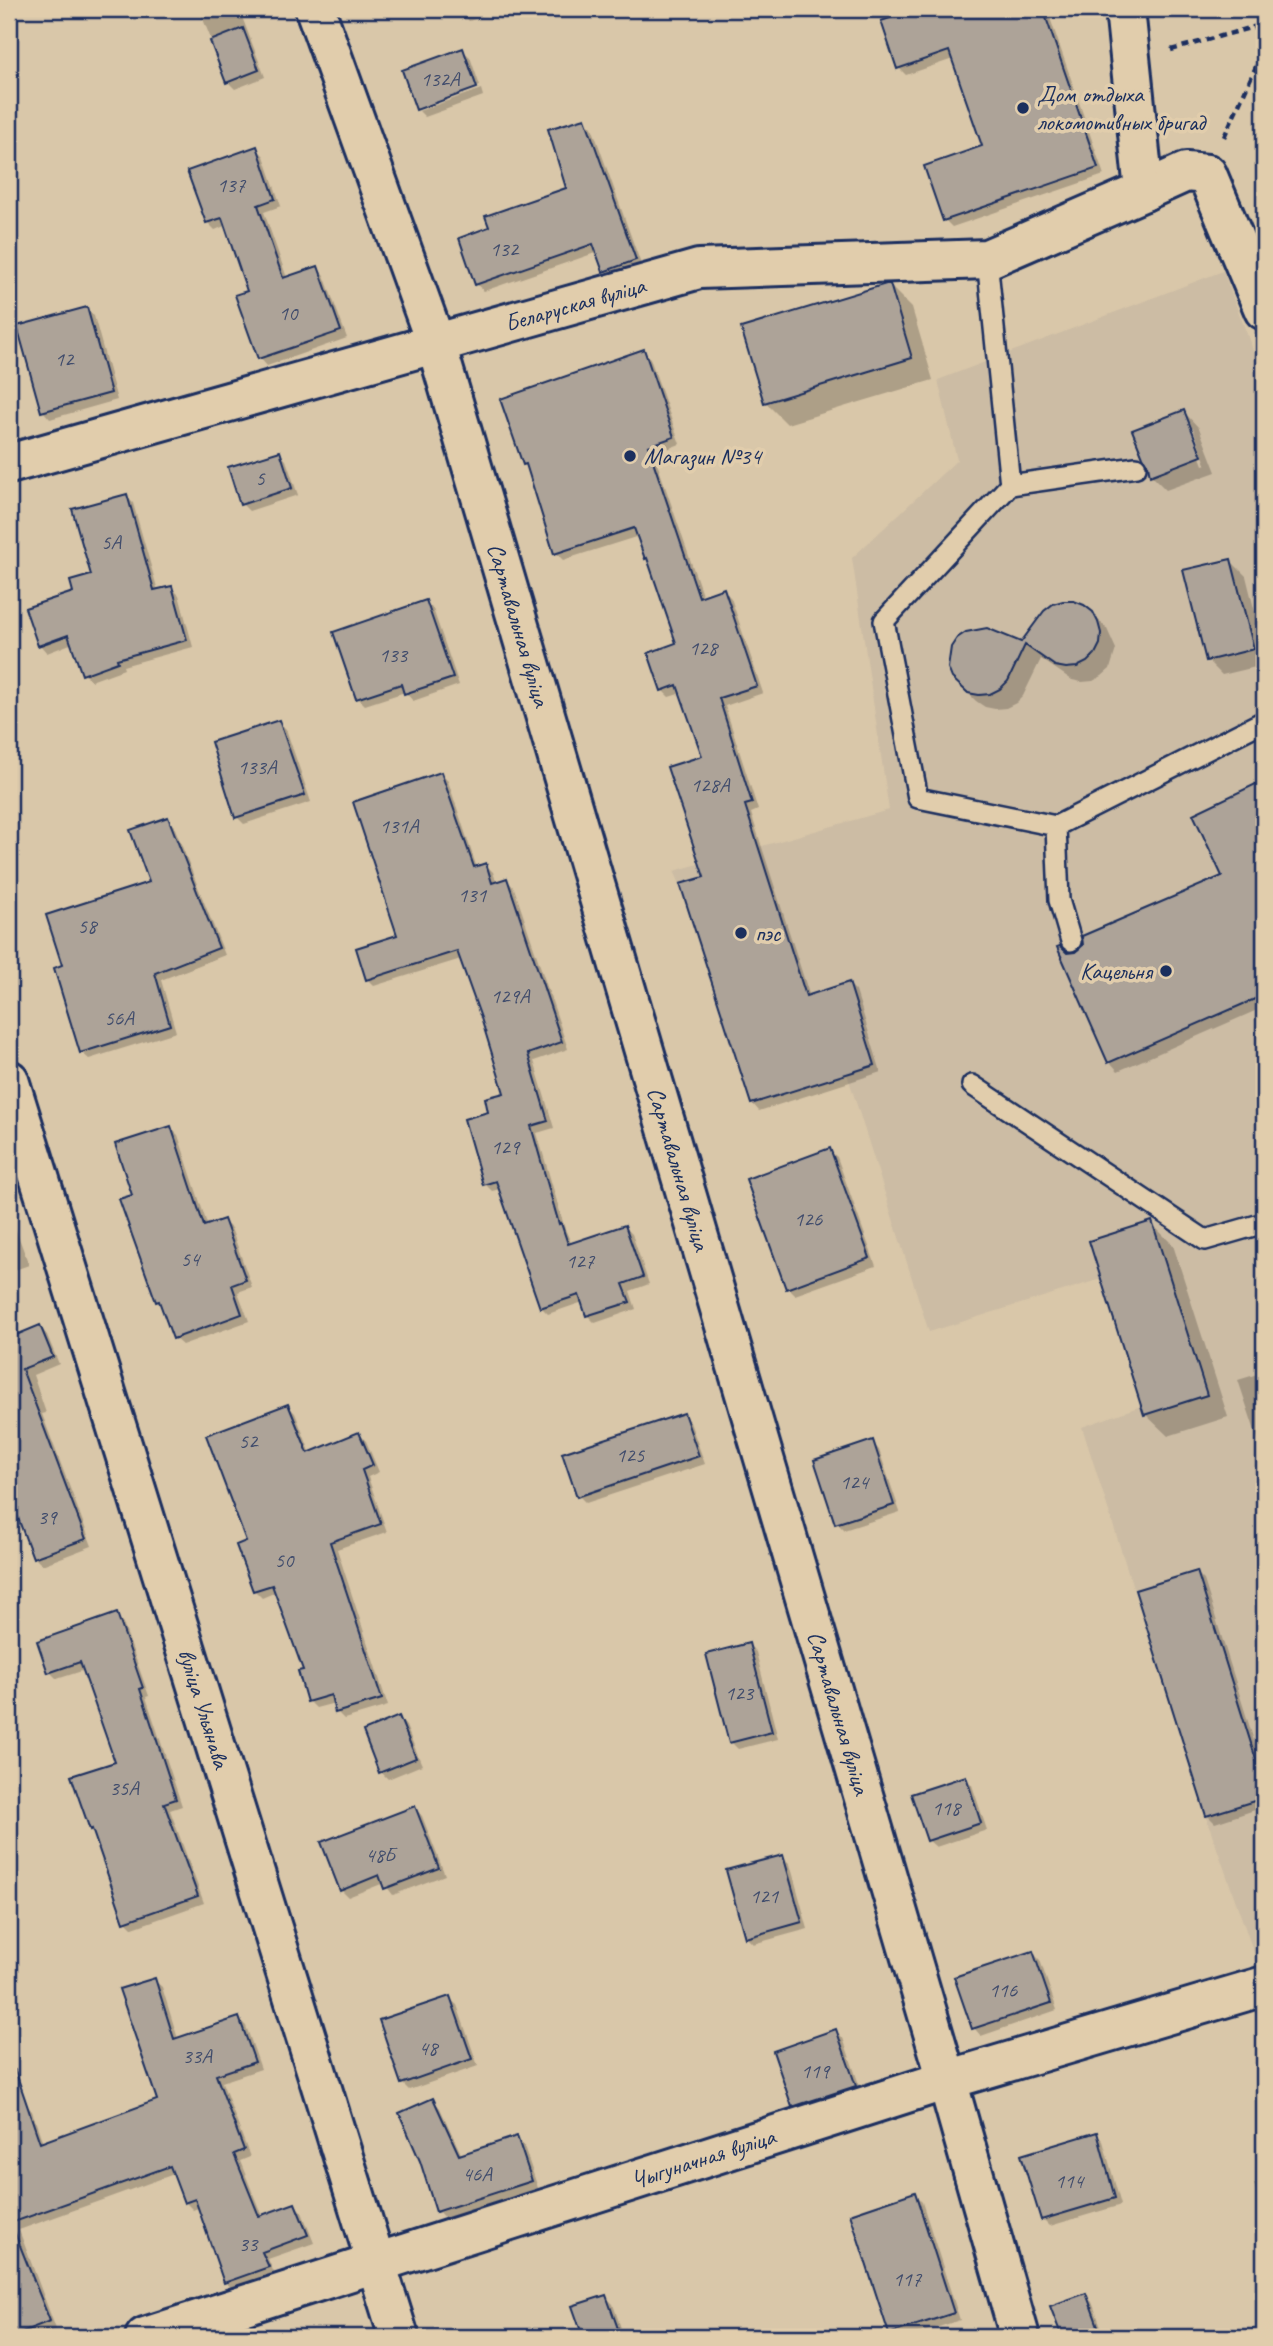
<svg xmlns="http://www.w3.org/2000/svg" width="1273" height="2346" viewBox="0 0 1273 2346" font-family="Caveat,sans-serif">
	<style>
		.built { fill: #ccbca4 }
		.shadow { fill: #0003; fill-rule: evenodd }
		.building { fill: #ada398; stroke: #1b2f5e; stroke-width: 2 }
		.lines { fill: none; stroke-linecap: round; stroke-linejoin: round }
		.service-casing { stroke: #1b2f5e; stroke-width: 24 }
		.minor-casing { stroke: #1b2f5e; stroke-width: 44 }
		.path { stroke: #1b2f5e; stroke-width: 4.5; stroke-dasharray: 7 5; stroke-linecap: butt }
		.service { stroke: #e1cdac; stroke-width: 19 }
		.minor { stroke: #e1cdac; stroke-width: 38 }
		.poi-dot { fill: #1b2f5e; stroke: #e1cdac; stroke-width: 2.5 }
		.labels { text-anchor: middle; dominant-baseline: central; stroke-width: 7; stroke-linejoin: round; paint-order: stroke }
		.number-label { font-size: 21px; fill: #404c6c }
		.poi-label { font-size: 24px; fill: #1b2f5e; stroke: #e1cdac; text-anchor: start }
		.street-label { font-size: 24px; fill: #1b2f5e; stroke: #e1cdac }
	</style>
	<rect width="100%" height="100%" fill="#d9c7a9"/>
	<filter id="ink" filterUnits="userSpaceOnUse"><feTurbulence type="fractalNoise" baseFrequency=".0143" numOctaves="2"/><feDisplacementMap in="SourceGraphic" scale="14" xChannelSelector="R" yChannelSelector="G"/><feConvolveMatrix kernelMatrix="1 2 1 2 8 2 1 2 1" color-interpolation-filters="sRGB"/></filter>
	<g filter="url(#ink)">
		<!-- built -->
		<path class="built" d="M1223 271 1264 379V1953L1255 1956 1206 1817 1082 1427 1141 1406 1101 1279 929 1332 847 1074 751 1104 680 884 674 871 889 810 852 558 957 460 938 380Z"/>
		<!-- shadow -->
		<path class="shadow" d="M199 9H239L265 77 235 89 228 82Z
			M460 9H504L469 21Z
			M922 9H1047L1104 175 952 227 945 220 984 147 953 59 906 75 899 68 883 22Z
			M462 50 470 57 480 86 419 107V111L418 109Z
			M481 89 483 96 425 117 419 111Z
			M584 120 592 127 642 267 612 278 605 271 598 252 484 291 476 284 491 228 568 189Z
			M256 148 264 156 281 206 264 212 287 278 317 268 324 275 347 338 267 366 260 358 249 292 227 225 215 230 207 222Z
			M890 286 912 308 933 380 787 424 765 402Z
			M87 309 94 316 117 400 50 419 43 411Z
			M643 351 650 358 680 444 654 454 703 597 723 590 731 598 763 693 725 706 758 810 751 813 810 997 849 984 856 991 881 1072 759 1111 752 1103 706 878 704 757 682 693 669 697 662 690 679 645 650 561 646 558 639 536 563 560 556 553 529 468 525 464Z
			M1184 412 1199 428 1216 472 1166 490 1151 475 1150 464ZM1189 428H1193L1206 464 1203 465Z
			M279 453 286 460 298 495 249 511 242 504Z
			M126 496 133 503 158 591 172 588 179 595 193 647 123 666 124 669 91 681 84 674 73 643 47 653 40 645 75 593 93 577Z
			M1231 561 1246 576 1264 649V665L1222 675 1207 660Z
			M426 602 433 609 459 685 413 701 405 692 365 705 358 698Z
			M1092 613 1107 629 1116 649 1110 669 1102 676 1093 681 1082 682 1072 680 1041 659 1023 696 1016 703 1006 708 995 709 985 707 976 701 960 685 1022 644Z
			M279 722 286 729 311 802 244 824 237 817Z
			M441 774 448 781 477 868 486 865 493 872 497 884 507 880 514 888 568 1049 534 1061 554 1128 537 1133 565 1229 572 1245 625 1227 632 1234 649 1284 630 1291 636 1309 595 1323 588 1316 583 1302 548 1314 541 1307 500 1189 492 1191 485 1184 491 1113 507 1094 461 959 374 986 367 979 399 936Z
			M1264 782V1007L1118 1071 1110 1062 1067 954H1076L1225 876 1195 815Z
			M167 819 174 826 225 955 161 980 176 1032 89 1059 81 1052 64 966 151 884Z
			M171 1128 178 1135 208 1227 223 1221 231 1228 252 1287 238 1292 249 1321 182 1345 174 1338 162 1305 158 1301 134 1196Z
			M829 1150 837 1157 876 1266 795 1295 788 1288Z
			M9 1211 29 1265 9 1272Z
			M1151 1223 1173 1245 1228 1417 1168 1436 1145 1414Z
			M9 1324 15 1337 40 1327 47 1335 59 1364 33 1375 46 1413 42 1414 92 1546 42 1565 35 1558 9 1489V1462L13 1461 9 1450Z
			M1264 1372V1458L1238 1380Z
			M288 1406 295 1413 311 1454 359 1434 366 1441 379 1472 368 1477 387 1532 337 1549 388 1706 344 1719 337 1712 335 1703 316 1708 309 1701 305 1671 276 1592 262 1598 254 1590 248 1543Z
			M683 1415 690 1422 705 1464 586 1503 579 1496Z
			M872 1442 879 1450 900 1512 844 1530 837 1523Z
			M1197 1573 1204 1580 1264 1773V1807L1215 1823 1208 1816 1137 1592Z
			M116 1615 123 1623 149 1696 146 1697 182 1806 170 1810 204 1903 133 1928 126 1921 96 1833 91 1829 117 1763 85 1670 57 1679 50 1672Z
			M749 1645 756 1652 778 1739 738 1749 731 1742Z
			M399 1718 406 1726 422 1765 388 1779 381 1772Z
			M965 1778 972 1785 987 1830 936 1847 928 1840Z
			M415 1808 422 1816 445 1875 393 1895 384 1883 348 1897 341 1890Z
			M783 1857 790 1864 808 1929 753 1944 746 1937Z
			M1033 1953 1040 1960 1057 2010 981 2036 974 2028Z
			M154 1980 162 1987 178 2039 239 2019 246 2026 261 2069 222 2082 250 2157 240 2161 262 2216 295 2205 302 2212 314 2243 268 2259 275 2275 233 2289 225 2282 200 2207 193 2210 185 2202 174 2174 19 2230 56 2329 34 2337H9V2110L25 2104 32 2111 43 2143 159 2101Z
			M449 1998 457 2005 478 2066 409 2090 402 2083Z
			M836 2031 843 2038 862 2093 801 2113 794 2106Z
			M433 2100 440 2108 462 2156 517 2138 524 2146 538 2188 445 2219 438 2211 421 2161Z
			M1096 2134 1103 2141 1121 2205 1050 2226 1043 2219Z
			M1264 2181V2215L1254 2184Z
			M914 2194 922 2202 960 2320 908 2337H895L891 2333Z
			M1085 2295 1092 2302 1105 2337H1064L1053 2307Z
			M606 2297 613 2304 624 2337H557L582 2329Z"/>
		<!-- building -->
		<path class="building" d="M917 9H1043L1098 168 943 221 924 166 982 146 949 51 897 69 881 21Z
			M243 28 259 70 226 83 210 41Z
			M463 48 477 88 416 110 402 70Z
			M585 118 636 260 603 272 593 244 475 285 459 238 489 227 485 216 566 188 548 129Z
			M257 146 275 199 258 205 283 278 318 266 341 331 258 359 235 295 247 291 222 218 206 223 187 171Z
			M886 284H890L912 358 764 403 741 328Z
			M87 307 111 393 41 412 17 326Z
			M644 349 674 437 648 446 699 597 724 588 757 686 719 698 752 803 745 805 806 996 849 982 875 1065 751 1104 680 884 704 877 667 767 702 756 677 685 661 691 648 653 676 643 647 558 645 559 634 528 554 554 526 464 523 465 500 399Z
			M1184 410 1202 456 1150 476 1148 465 1143 457 1132 430Z
			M280 451 292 488 240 505 228 467Z
			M127 494 154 590 172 586 187 640 117 659 118 662 82 675 68 635 38 646 25 608 73 592 70 581 91 575 72 509Z
			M1231 559 1254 649 1206 661 1183 570Z
			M426 600 453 678 404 694 401 684 356 699 333 632Z
			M1063 601H1074L1084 605 1093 612 1098 622 1101 633 1100 644 1095 654 1087 662 1077 667 1066 668 1055 666 1025 645 1008 681 1000 689 990 694 979 695 968 693 952 678 948 668 951 647 957 638 966 632 987 628 1021 642 1044 611 1053 604Z
			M279 720 305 795 235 818 211 742Z
			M441 772 474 867 486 863 492 883 507 878 562 1042 528 1054 548 1121 531 1126 559 1224 561 1223 568 1244 625 1225 643 1277 623 1284 630 1302 586 1316 579 1295 540 1308 496 1181 483 1185 464 1119 488 1112 485 1098 504 1093 481 1018 457 951 366 980 356 948 397 935 353 802Z
			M1264 780V995L1108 1063 1057 947 1060 946 1067 953 1075 952 1083 945 1082 936 1222 876 1193 814Z
			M168 817 219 948 155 973 170 1025 80 1053 54 968 62 965 46 915 149 882 130 830Z
			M171 1126 204 1226 224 1219 246 1280 232 1285 242 1314 173 1339 159 1301 156 1302 119 1199 132 1195 115 1144Z
			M830 1148 870 1258 786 1289 746 1179Z
			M1152 1221 1207 1395 1144 1415 1089 1241Z
			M40 1325 53 1357 22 1369 86 1539 33 1558 9 1494V1338Z
			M288 1404 308 1453 359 1432 373 1465 362 1470 381 1524 330 1542 382 1699 335 1713 331 1695 307 1702 298 1671 303 1670 272 1585 253 1591 236 1545 246 1541 206 1435Z
			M684 1413 699 1456 577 1497 562 1453Z
			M873 1440 894 1505 835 1524 814 1460Z
			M1197 1571 1264 1785V1798L1206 1816 1135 1590Z
			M117 1613 143 1688 140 1689 176 1799 164 1803 198 1896 124 1922 92 1829 90 1830 71 1776 115 1762 80 1662 48 1673 37 1641Z
			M749 1643 772 1732 729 1743 706 1654Z
			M399 1716 416 1758 379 1773 363 1731Z
			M966 1776 981 1823 927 1841 911 1794Z
			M415 1806 439 1868 384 1889 379 1875 340 1891 321 1842Z
			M783 1855 802 1922 745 1938 726 1870Z
			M1033 1951 1051 2003 972 2029 954 1977Z
			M155 1978 174 2039 239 2017 255 2062 216 2075 244 2150 234 2154 259 2216 295 2203 308 2235 262 2252 269 2267 224 2283 195 2199 184 2203 170 2166 11 2223 50 2321 9 2337V2071L15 2070 40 2143 157 2100 119 1989Z
			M450 1996 472 2059 401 2084 379 2020Z
			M836 2029 856 2086 792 2107 773 2051Z
			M433 2098 459 2155 517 2136 532 2181 436 2212 420 2161 399 2113Z
			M1097 2132 1115 2198 1041 2220 1021 2155Z
			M915 2192 954 2313 889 2334 850 2214Z
			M1086 2293 1102 2337H1062L1050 2306Z
			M606 2295 621 2337H583L572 2306Z"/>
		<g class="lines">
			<!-- service casing -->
			<g class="service-casing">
				<path id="service" d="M987 259 1010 485 884 621 918 798 1056 826
					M1010 485 1136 467
					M1071 941 1059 900 1056 826 1264 721
					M972 1085 1205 1240 1264 1223"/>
			</g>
			<!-- minor casing -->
			<g class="minor-casing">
				<g id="minor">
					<path id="s1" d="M315 9 436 344 947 2080 1020 2337"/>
					<path d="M1125 9 1144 191 1186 172 1207 174 1264 310"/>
					<path id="s2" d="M9 464 699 269 987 259 1144 191"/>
					<path id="s3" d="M9 1080 399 2337"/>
					<path id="s4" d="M145 2337 947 2080 1264 1986"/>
				</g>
			</g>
			<!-- path -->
			<path class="path" d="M1171 50 1264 24
				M1224 137 1264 49"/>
			<!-- service -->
			<use href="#service" class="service"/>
			<!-- minor -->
			<use href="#minor" class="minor"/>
		</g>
	</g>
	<!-- markers -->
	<g class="poi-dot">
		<circle cx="1023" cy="108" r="7"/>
		<circle cx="630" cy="456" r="7"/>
		<circle cx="741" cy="933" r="7"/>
		<circle cx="1166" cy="971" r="7"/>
	</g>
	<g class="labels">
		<!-- number labels -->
		<g class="number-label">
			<text x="440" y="79">132А</text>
			<text x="231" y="185">137</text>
			<text x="504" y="249">132</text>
			<text x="288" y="313">10</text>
			<text x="64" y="359">12</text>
			<text x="260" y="478">5</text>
			<text x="111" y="542">5А</text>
			<text x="703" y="648">128</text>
			<text x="393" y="655">133</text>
			<text x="257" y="767">133А</text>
			<text x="710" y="785">128А</text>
			<text x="399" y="826">131А</text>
			<text x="472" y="895">131</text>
			<text x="87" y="926">58</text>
			<text x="510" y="996">129А</text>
			<text x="119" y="1018">56А</text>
			<text x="505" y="1147">129</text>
			<text x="808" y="1219">126</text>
			<text x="190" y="1259">54</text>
			<text x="580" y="1261">127</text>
			<text x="248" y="1441">52</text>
			<text x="630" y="1455">125</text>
			<text x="854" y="1482">124</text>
			<text x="47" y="1517">39</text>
			<text x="284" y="1560">50</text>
			<text x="739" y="1693">123</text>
			<text x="124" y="1788">35А</text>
			<text x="946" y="1808">118</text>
			<text x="380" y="1855">48Б</text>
			<text x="764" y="1896">121</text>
			<text x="1003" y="1990">116</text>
			<text x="428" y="2048">48</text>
			<text x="197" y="2056">33А</text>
			<text x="815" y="2071">119</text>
			<text x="477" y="2174">46А</text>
			<text x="1069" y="2181">114</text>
			<text x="248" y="2244">33</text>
			<text x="907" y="2279">117</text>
		</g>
		<!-- poi labels -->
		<g class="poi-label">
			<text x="1037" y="94">Дом отдыха<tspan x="1037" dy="28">локомотивных бригад</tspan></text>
			<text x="644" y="456">Магазин №34</text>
			<text x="755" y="933">пэс</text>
			<text x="1152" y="971" text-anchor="end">Кацельня</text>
		</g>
		<!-- street labels -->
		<g class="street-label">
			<text stroke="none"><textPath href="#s2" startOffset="588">Беларуская вуліца</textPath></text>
			<text stroke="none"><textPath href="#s1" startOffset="649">Сартавальная вуліца</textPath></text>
			<text stroke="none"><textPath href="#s1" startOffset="1216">Сартавальная вуліца</textPath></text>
			<text stroke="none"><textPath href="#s3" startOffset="658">вуліца Ульянава</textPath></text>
			<text stroke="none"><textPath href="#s1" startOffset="1783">Сартавальная вуліца</textPath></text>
			<text stroke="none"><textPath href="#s4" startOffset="586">Чыгуначная вуліца</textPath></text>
		</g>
	</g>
	<!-- margin -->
	<rect width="1273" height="2346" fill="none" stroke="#e1cdac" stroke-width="35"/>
	<rect x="18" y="18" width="1238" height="2311" fill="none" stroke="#1b2f5e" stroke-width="2.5" filter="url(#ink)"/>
</svg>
